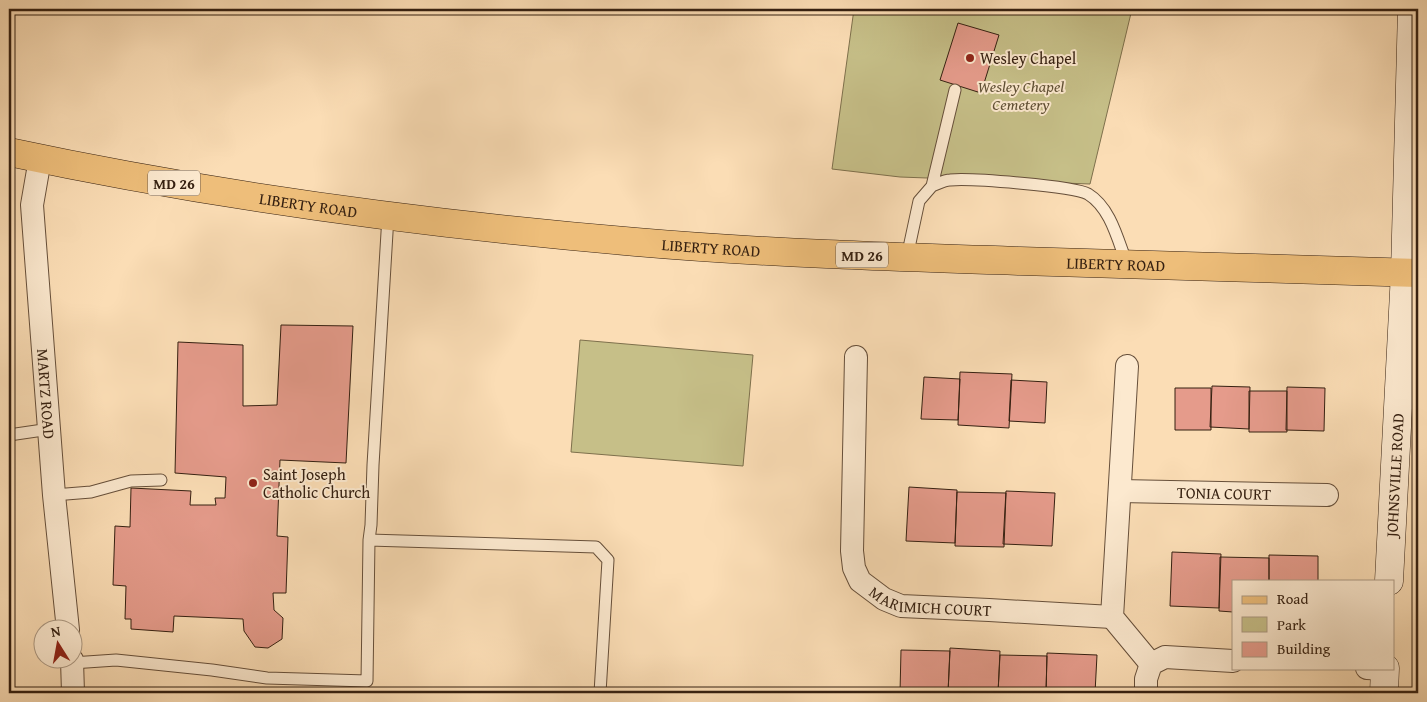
<svg xmlns="http://www.w3.org/2000/svg" width="1427" height="702" viewBox="0 0 1427 702" font-family="'Gentium Book Plus',serif">
	<style>
		.green { fill: #c6bf88; stroke: #7e704c }
		.building { fill: #e59b8b; stroke: #352011 }
		.lines { fill: none; stroke-linecap: round; stroke-linejoin: round }
		.lane-casing { stroke: #664f3a; stroke-width: 13 }
		.street-casing { stroke: #664f3a; stroke-width: 24 }
		.secondary-casing { stroke: #352011; stroke-width: 29 }
		.primary-casing { stroke: #352011; stroke-width: 29 }
		.lane { stroke: #fce9cf; stroke-width: 11 }
		.street { stroke: #fce9cf; stroke-width: 22 }
		.secondary { stroke: #fce9cf; stroke-width: 28 }
		.primary { stroke: #eebe7a; stroke-width: 28 }
		.poi-dot { fill: #8f2418; stroke: #fce9cf; stroke-width: 2 }
		.labels { text-anchor: middle; dominant-baseline: central; stroke-width: 4; stroke-linejoin: round; paint-order: stroke }
		.shield { fill: #fce9cf; stroke: #715c4a; stroke-width: 1 }
		.shield-label { font-size: 15px; font-weight: bold; fill: #352011 }
		.poi-label { font-size: 16px; fill: #352011; stroke: #fce9cf; text-anchor: start }
		.park-label { font-size: 16px; font-style: italic; fill: #605035; stroke: #fce9cf }
		.street-label { font-size: 16px; fill: #352011; stroke: #fce9cf }
	</style>
	<rect width="100%" height="100%" fill="#fbddb5"/>
	<filter id="stains"><feTurbulence type="fractalNoise" baseFrequency=".004" numOctaves="4"/><feColorMatrix values="0 0 0 0 .2 0 0 0 0 .09 0 0 0 0 .02 0 0 0 .5 -.17"/></filter>
	<radialGradient id="worn" r=".72"><stop offset=".6" stop-color="#630" stop-opacity="0"/><stop offset="1" stop-color="#630" stop-opacity=".3"/></radialGradient>
	<!-- green -->
	<path class="green" d="M854 9H1132L1090 184 900 177 832 169Z
		M580 340 753 355 743 466 571 452Z"/>
	<!-- building -->
	<path class="building" d="M958 23 999 35 981 93 940 80Z
		M281 325 353 326 346 463 280 460 277 536 288 537 286 593H273L274 610 283 618 282 639 268 648 255 647 244 631 243 619 174 616 173 632 131 629V619H125L126 586 113 585 115 526 130 527 131 488 191 491 190 505H216L215 498H225L226 477 175 473 178 342 243 345V406L277 405Z
		M960 372 1012 374 1009 428 958 425Z
		M924 377 960 379 958 420 921 419Z
		M1011 380 1047 382 1045 423 1009 421Z
		M1212 386 1250 387 1249 429 1210 427Z
		M1287 387 1325 388 1324 431 1286 430Z
		M1175 388H1211V430H1175Z
		M1249 391H1287V432H1249Z
		M909 487 957 490 955 543 906 541Z
		M1006 491 1055 493 1052 546 1003 544Z
		M957 492 1006 493 1004 547 955 546Z
		M1172 552 1221 554 1219 608 1170 606Z
		M1269 555 1318 556V581H1269Z
		M1220 557 1269 558V581H1233V612L1219 611Z
		M950 648 1000 651 998 693H948Z
		M901 650 950 651 948 693H900Z
		M1047 653 1097 655 1095 693H1046Z
		M1000 655 1047 656 1046 693H998Z"/>
	<g class="lines">
		<!-- lane casing -->
		<g class="lane-casing">
			<path id="lane" d="M932 186C938 184 944 180 950 180 971 178 1073 186 1088 194 1111 208 1118 241 1127 264
				M907 257 919 201 932 186 955 90
				M9 435 50 429
				M54 495 91 492 131 481 161 480
				M369 540 596 547 608 560 600 693
				M72 663 116 660 212 670 267 678 367 681 369 540 371 525 373 465 388 216"/>
		</g>
		<!-- street casing -->
		<g class="street-casing">
			<g id="street">
				<path id="s1" d="M40 159 32 205 54 495 68 630"/>
				<path id="s2" d="M856 357 852 551 854 568 860 581 884 599 901 606 989 610 1112 617"/>
				<path d="M1127 366 1112 617 1151 664"/>
				<path id="s3" d="M1120 491 1327 495"/>
				<path d="M72 660 73 693"/>
				<path d="M1367 668 1385 669"/>
				<path d="M1146 693V679L1151 664 1165 657 1233 661"/>
			</g>
		</g>
		<!-- secondary casing -->
		<g class="secondary-casing">
			<g id="secondary">
				<path id="s4" d="M1389 581 1405 273 1412 9"/>
				<path d="M1384 693 1385 668"/>
			</g>
		</g>
		<!-- primary casing -->
		<g class="primary-casing">
			<g id="primary">
				<path id="s5" d="M9 152C215 196 425 224 636 242 763 253 892 257 1020 261 1153 265 1285 269 1418 273"/>
			</g>
		</g>
		<!-- lane -->
		<use href="#lane" class="lane"/>
		<!-- street -->
		<use href="#street" class="street"/>
		<!-- secondary -->
		<use href="#secondary" class="secondary"/>
		<!-- primary -->
		<use href="#primary" class="primary"/>
	</g>
	<!-- markers -->
	<g class="poi-dot">
		<circle cx="970" cy="58" r="5"/>
		<circle cx="253" cy="483" r="5"/>
	</g>
	<g class="labels">
		<!-- shield labels -->
		<g class="shield">
			<rect x="148" y="170.5" width="52" height="25" rx="4"/>
			<rect x="836" y="242.5" width="52" height="25" rx="4"/>
		</g>
		<g class="shield-label">
			<text x="174" y="183">MD 26</text>
			<text x="862" y="255">MD 26</text>
		</g>
		<!-- poi labels -->
		<g class="poi-label">
			<text x="980" y="58">Wesley Chapel</text>
			<text x="263" y="474">Saint Joseph<tspan x="263" dy="18">Catholic Church</tspan></text>
		</g>
		<!-- park labels -->
		<g class="park-label">
			<text x="1021" y="86">Wesley Chapel<tspan x="1021" dy="18">Cemetery</tspan></text>
		</g>
		<!-- street labels -->
		<g class="street-label">
			<text stroke="none"><textPath href="#s5" startOffset="304">LIBERTY ROAD</textPath></text>
			<text stroke="none"><textPath href="#s5" startOffset="709">LIBERTY ROAD</textPath></text>
			<text stroke="none"><textPath href="#s5" startOffset="1114">LIBERTY ROAD</textPath></text>
			<text stroke="none"><textPath href="#s1" startOffset="236">MARTZ ROAD</textPath></text>
			<text stroke="none"><textPath href="#s4" startOffset="106">JOHNSVILLE ROAD</textPath></text>
			<text stroke="none"><textPath href="#s3" startOffset="104">TONIA COURT</textPath></text>
			<text stroke="none"><textPath href="#s2" startOffset="302">MARIMICH COURT</textPath></text>
		</g>
	</g>
	<!-- margin -->
	<rect width="1427" height="702" fill="none" stroke="#fbddb5" stroke-width="30"/>
	<rect x="10" y="10" width="1407" height="682" fill="none" stroke="#352011" stroke-width="2.5"/>
	<rect x="15" y="15" width="1397" height="672" fill="none" stroke="#352011"/>
	<!-- legend -->
	<rect x="1232" y="580" width="162" height="90" fill="#fce9cf" stroke="#ac9983"/>
	<rect x="1242" y="596" width="25" height="8" fill="#eebe7a" stroke="#ac9983"/>
	<text x="1277" y="604" font-size="15" fill="#352011">Road</text>
	<rect x="1242" y="617" width="25" height="15" fill="#c6bf88" stroke="#ac9983"/>
	<text x="1277" y="630" font-size="15" fill="#352011">Park</text>
	<rect x="1242" y="642" width="25" height="15" fill="#e59b8b" stroke="#ac9983"/>
	<text x="1277" y="654" font-size="15" fill="#352011">Building</text>
	<!-- north arrow -->
	<g transform="translate(58 644) rotate(349)"><circle r="24" fill="#fce9cf" stroke="#ac9983"/>
	<path d="M0-4L9 19L0 12L-9 19Z" fill="#8f2418"/>
	<text y="-8" font-size="14" font-weight="bold" text-anchor="middle" fill="#352011">N</text>
	</g>
	<rect width="100%" height="100%" filter="url(#stains)"/>
	<rect width="100%" height="100%" fill="url(#worn)"/>
</svg>
